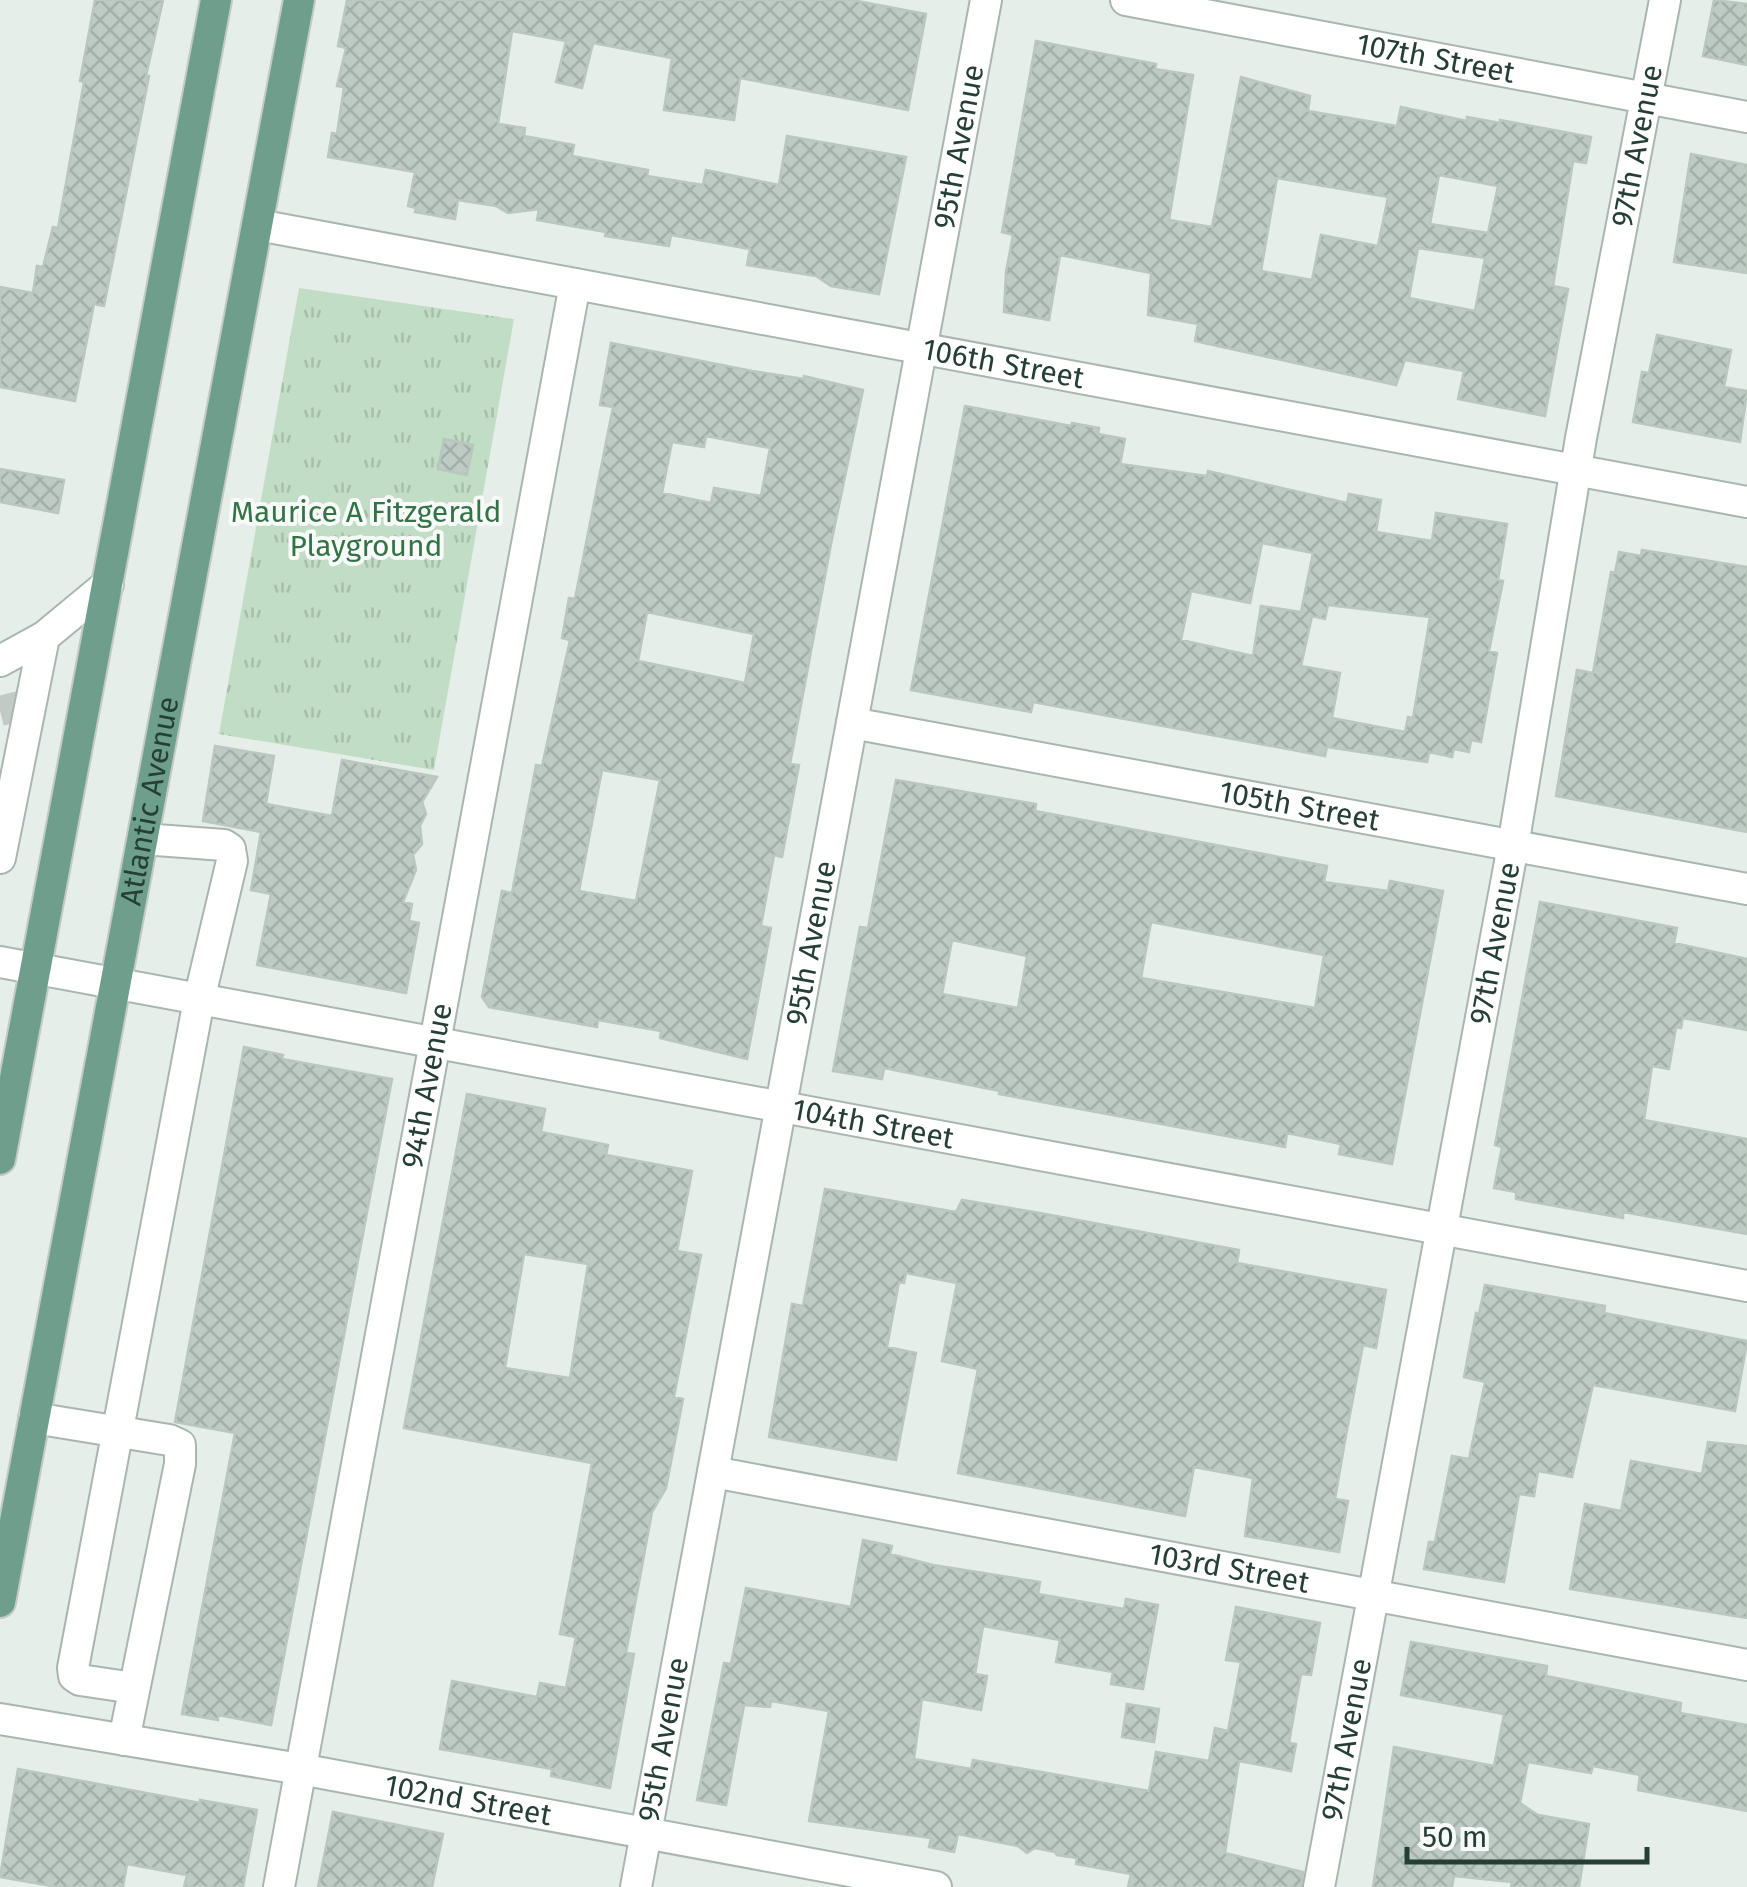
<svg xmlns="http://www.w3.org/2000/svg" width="1747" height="1887" viewBox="0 0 1747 1887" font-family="'Fira Sans',sans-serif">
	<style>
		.park { fill: url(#park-tufts) }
		.building { fill: url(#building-cross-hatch); stroke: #b9c7bf; stroke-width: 2.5; fill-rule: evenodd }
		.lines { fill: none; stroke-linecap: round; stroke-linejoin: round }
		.minor-tunnel { stroke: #c0cbc5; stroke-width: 30; stroke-dasharray: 30 15; stroke-linecap: butt }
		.minor-casing { stroke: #a9b6af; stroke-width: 34 }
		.major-casing { stroke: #c2c9c6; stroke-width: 34 }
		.minor { stroke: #fff; stroke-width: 30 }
		.major { stroke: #6e9f8d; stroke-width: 30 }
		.labels { text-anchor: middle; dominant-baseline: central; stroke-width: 8; stroke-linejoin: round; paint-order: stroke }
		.street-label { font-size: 30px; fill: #263f35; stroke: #f7faf8 }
		.park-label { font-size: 30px; fill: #337345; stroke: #f7faf8 }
	</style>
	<defs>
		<pattern id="park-tufts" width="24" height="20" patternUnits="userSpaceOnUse" patternTransform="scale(2.5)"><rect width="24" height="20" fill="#c1ddc5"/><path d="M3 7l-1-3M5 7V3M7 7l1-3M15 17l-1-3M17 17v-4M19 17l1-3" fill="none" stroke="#a6bfaa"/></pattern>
		<pattern id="building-cross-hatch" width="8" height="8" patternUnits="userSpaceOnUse" patternTransform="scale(2.5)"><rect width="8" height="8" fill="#becbc5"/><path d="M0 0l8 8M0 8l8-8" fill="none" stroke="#a3afaa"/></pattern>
	</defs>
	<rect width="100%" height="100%" fill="#e6eee9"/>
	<!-- park -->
	<path class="park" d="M299 288 514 319 434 770 219 734Z"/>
	<!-- building -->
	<path class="building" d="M95 0H163L146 76H149L104 306 94 304 75 401 0 387V287L33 293 37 266 43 267 53 227 58 228 84 82 80 81Z
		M347 0H852L926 14 908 110 740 78 734 120 664 110 672 58 593 43 582 88 556 82 566 41 512 31 498 124 525 128 524 136 574 145 572 156 648 170 647 176 703 185 706 170 779 185 787 136 906 157 879 294 831 286 816 276 747 265 750 249 671 235 669 246 605 236 606 232 537 220 539 209 508 213 496 206 458 200 455 219 415 212 416 208 408 206 415 172 328 157 332 133 337 134 344 87 337 86 346 48 338 46Z
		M1714 0 1747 4V65L1703 56Z
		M1036 41 1156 64 1155 69 1193 75 1169 220 1212 227 1241 77 1310 96 1308 111 1397 126 1401 107 1467 121V117L1500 123V120L1591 137 1586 163 1573 161 1553 286 1568 289 1545 416 1458 399 1464 371 1405 360 1396 385 1195 341 1198 324 1148 315 1151 273 1060 255 1049 320 1004 312 1006 272 1013 235 1002 232ZM1439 175 1498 186 1488 233 1430 224ZM1277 178 1388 197 1378 246 1321 235 1312 280 1261 271ZM1418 248 1485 258 1475 311 1409 298Z
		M1691 154 1747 165V273L1674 262Z
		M1657 335 1731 350 1724 387 1747 391 1740 442 1633 422 1642 372 1649 373Z
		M611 343 752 371 804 379V376L863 390 831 544 790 764 799 765 782 857 774 855 761 926 771 928 747 1059 660 1038 661 1031 598 1020 597 1027 489 1007 482 997 502 891 512 893 536 765 542 766 570 640 562 638 569 598 575 599 613 407 600 405ZM706 436 770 448 761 496 714 488 711 503 662 493 672 442 704 447ZM647 612 754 634 745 683 638 661ZM602 770 660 780 636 901 579 891Z
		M965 406 1071 426 1072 423 1099 428 1098 434 1125 439 1120 464 1207 476 1208 471 1347 503 1349 494 1381 500 1376 532 1432 541 1436 513 1507 524 1498 580 1503 581 1489 651 1497 653 1481 742 1471 740 1469 752 1454 749 1452 757 1429 752 1427 762 1327 747 1325 756 1060 707 1033 702 1031 712 911 690ZM1262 543 1313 553 1301 612 1261 606 1253 656 1181 640 1191 591 1250 603ZM1328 605 1430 617 1413 718 1408 717 1405 732 1332 718 1340 673 1301 666 1312 616 1325 619Z
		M444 439 473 445 467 475 438 469Z
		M0 469 64 480 58 513 0 502Z
		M1642 550 1747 567V832L1556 796 1577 670 1593 673 1611 572 1615 573 1619 552 1641 556Z
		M215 746 274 756 266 804 332 816 342 760 437 777 422 802 426 814 420 826 422 844 413 855 416 870 403 902 412 904 409 921 419 923 406 993 257 965 271 894 251 890 261 832 203 821Z
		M896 780 1036 804 1035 811 1327 866 1324 882 1388 891 1390 881 1443 891 1392 1164 1339 1154 1341 1144 1287 1133 1285 1147 999 1094 1000 1091 884 1068 882 1079 833 1071 860 927 868 928ZM1151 922 1324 955 1315 1008 1141 978ZM952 940 1027 956 1018 1008 942 994Z
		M1540 902 1677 928 1674 943 1747 959V1030L1683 1018 1681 1028 1676 1027 1669 1069 1652 1066 1644 1120 1747 1139V1234L1623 1212V1218L1572 1209 1516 1199V1192L1494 1188 1502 1147 1495 1145Z
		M244 1047 283 1055 282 1059 392 1079 271 1725 218 1715V1720L182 1714 235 1433 175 1422Z
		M467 1094 545 1109 541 1132 608 1145 606 1155 692 1171 677 1251 701 1255 674 1397 683 1399 666 1488 652 1512 626 1653 634 1654 610 1788 551 1776 552 1769 440 1749 452 1681 537 1697 540 1683 566 1688 576 1637 560 1634 592 1463 404 1428ZM524 1254 588 1264 570 1378 505 1368Z
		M825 1189 956 1212 962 1200 1040 1213 1239 1250 1237 1263 1386 1290 1376 1348 1363 1345 1345 1441 1335 1499 1348 1501 1339 1552 1245 1536 1253 1478 1194 1467 1185 1516 958 1473 978 1369 942 1361 957 1283 906 1273 904 1283 899 1282 887 1347 916 1353 896 1460 769 1437 792 1304 803 1306Z
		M1485 1285 1605 1306 1604 1313 1747 1341 1735 1411 1593 1385 1572 1477 1538 1471 1534 1496 1519 1494 1504 1582 1424 1569 1429 1542H1435L1452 1456 1469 1459 1485 1382 1464 1377 1476 1313 1479 1314Z
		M1708 1442 1747 1446V1618L1570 1589 1585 1504 1621 1511 1631 1461 1702 1474Z
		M863 1540 892 1546 890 1554 933 1565 1040 1582 1038 1594 1124 1609 1126 1599 1158 1605 1143 1689 1111 1684 1113 1672 1056 1662 1060 1640 983 1626 975 1674 987 1676 981 1710 922 1699 914 1759 971 1769 973 1760 1149 1791 1156 1752 1209 1761 1215 1728 1228 1731 1241 1662 1226 1660 1236 1607 1320 1623 1311 1675 1301 1674 1289 1743 1296 1744 1291 1771 1239 1761 1225 1853 1303 1872 1301 1887H1128L1131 1874 1076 1864 1077 1858 1057 1855 1055 1852 1035 1848 1027 1853 1018 1846 958 1834 954 1852 929 1847 931 1838 809 1821 829 1711 771 1701 770 1707 744 1705 726 1805 697 1800 724 1663 731 1664 746 1588 851 1607Z
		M1411 1642 1547 1666 1546 1676 1681 1703 1680 1713 1747 1725V1811L1638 1790 1640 1775 1593 1766 1591 1773 1528 1762 1520 1803 1538 1815 1589 1824 1579 1887H1511L1512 1882 1454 1876 1452 1887H1373L1394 1747 1494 1766 1504 1714 1401 1695Z
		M1127 1704 1159 1709 1154 1742 1122 1737Z
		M18 1769 200 1803V1800L257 1810 243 1887H184L187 1875 127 1864 123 1887H57L0 1877Z
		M333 1812 443 1834 432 1887H318Z"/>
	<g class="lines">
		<!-- minor-tunnel -->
		<path class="minor-tunnel" d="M0 711 31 703"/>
		<!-- minor casing -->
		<g class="minor-casing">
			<g id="minor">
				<path id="s1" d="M1126 0 1747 117"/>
				<path id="s2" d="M258 225 1747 502"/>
				<path d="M0 661 44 637"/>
				<path id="s3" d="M852 723 1747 889"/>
				<path d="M0 858 44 637 108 584"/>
				<path id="s4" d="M0 962 1747 1286"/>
				<path d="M34 1418 169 1440 180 1445V1464L124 1740"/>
				<path id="s5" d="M713 1472 1747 1665"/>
				<path d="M134 1688 80 1680 74 1676 73 1668 199 1000 232 861 230 849 224 845 143 839"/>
				<path id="s6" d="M0 1719 300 1769 936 1887"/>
				<path id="s7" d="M279 1887 575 284"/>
				<path id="s8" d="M636 1887 986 0"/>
				<path id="s9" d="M1319 1887 1513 846 1581 438 1665 0"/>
			</g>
		</g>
		<!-- major casing -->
		<g class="major-casing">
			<g id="major">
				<path d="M0 1159 216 0"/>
				<path id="s10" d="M0 1602 299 0"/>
			</g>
		</g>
		<!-- minor -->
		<use href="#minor" class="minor"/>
		<!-- major -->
		<use href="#major" class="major"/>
	</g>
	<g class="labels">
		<!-- street labels -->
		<g class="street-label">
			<text stroke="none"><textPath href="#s1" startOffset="315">107th Street</textPath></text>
			<text stroke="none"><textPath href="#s8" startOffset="1770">95th Avenue</textPath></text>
			<text stroke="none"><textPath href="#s9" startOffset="1770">97th Avenue</textPath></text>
			<text stroke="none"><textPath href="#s2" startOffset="758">106th Street</textPath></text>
			<text stroke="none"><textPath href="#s10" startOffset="815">Atlantic Avenue</textPath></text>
			<text stroke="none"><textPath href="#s3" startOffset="455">105th Street</textPath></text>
			<text stroke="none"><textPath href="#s8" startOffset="960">95th Avenue</textPath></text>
			<text stroke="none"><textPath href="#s9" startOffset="960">97th Avenue</textPath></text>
			<text stroke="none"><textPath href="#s7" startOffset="815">94th Avenue</textPath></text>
			<text stroke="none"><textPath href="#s4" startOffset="888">104th Street</textPath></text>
			<text stroke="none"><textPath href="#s5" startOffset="525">103rd Street</textPath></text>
			<text stroke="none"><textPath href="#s8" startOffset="150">95th Avenue</textPath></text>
			<text stroke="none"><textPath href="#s9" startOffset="150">97th Avenue</textPath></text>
			<text stroke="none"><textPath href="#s6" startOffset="475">102nd Street</textPath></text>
		</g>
		<!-- park labels -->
		<g class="park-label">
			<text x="366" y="512">Maurice A Fitzgerald<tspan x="366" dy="34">Playground</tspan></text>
		</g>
	</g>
	<!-- scale -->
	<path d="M1407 1847v15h240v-15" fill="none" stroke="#263f35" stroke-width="5"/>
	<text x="1422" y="1847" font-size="30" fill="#263f35" stroke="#f7faf8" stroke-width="8" paint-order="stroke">50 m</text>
</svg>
